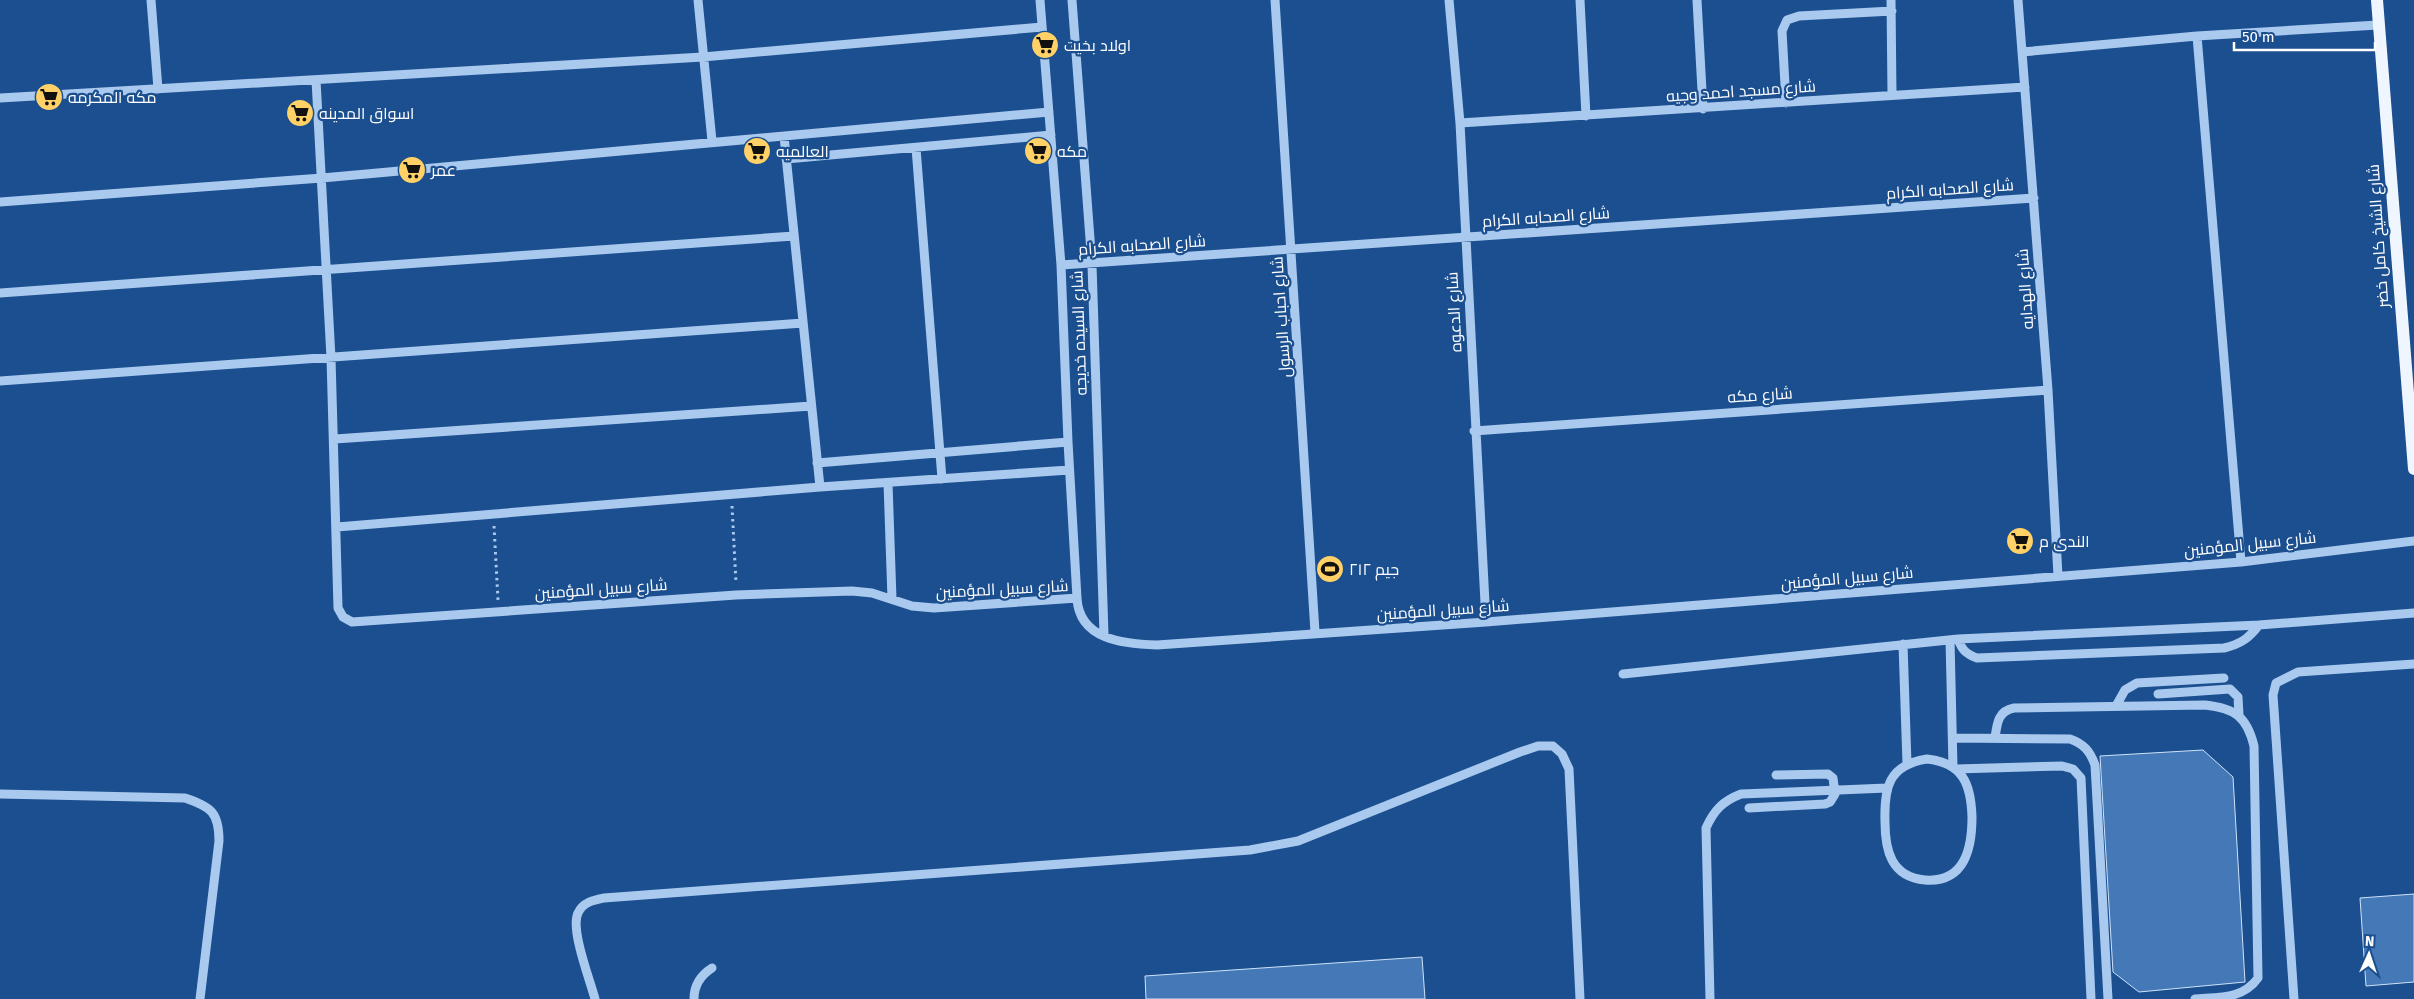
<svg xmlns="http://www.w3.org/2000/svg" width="2414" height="999" viewBox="0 0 2414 999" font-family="'Fira Sans',Cairo,sans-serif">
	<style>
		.building { fill: #4478b7; stroke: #cfe3fa }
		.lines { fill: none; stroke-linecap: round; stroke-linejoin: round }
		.path { stroke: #a9c9ee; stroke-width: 3; stroke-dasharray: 2.5 4; stroke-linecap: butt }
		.minor { stroke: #a9c9ee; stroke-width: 9 }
		.major { stroke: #f0f6ff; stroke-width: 12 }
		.labels { text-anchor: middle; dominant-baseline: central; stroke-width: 4.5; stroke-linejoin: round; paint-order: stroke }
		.poi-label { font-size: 16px; fill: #fff; stroke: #1b4f8f; text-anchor: start }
		.street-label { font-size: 16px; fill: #fff; stroke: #1b4f8f }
	</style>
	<rect width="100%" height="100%" fill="#1b4f8f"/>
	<!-- building -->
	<path class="building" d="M2203 750 2233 777 2245 982 2139 992 2113 972 2100 756Z
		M2414 894V982L2366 986 2360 898Z
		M1422 957 1425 999H1146L1145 976Z"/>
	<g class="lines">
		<!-- path -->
		<path class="path" d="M732 506 736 583
			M494 526 498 600"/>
		<!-- minor -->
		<path class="minor" d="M151 0 158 89
			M698 0 712 141
			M1040 0 1061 265 1068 442 1077 598
			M1072 0 1092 265 1104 635
			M1275 0 1315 632
			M1449 0 1460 123 1486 622
			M1580 0 1586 116
			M1697 0 1703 109
			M1891 0 1892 95
			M2018 0 2048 390 2058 576
			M2197 36 2241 562
			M2022 52 2197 36 2378 25
			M316 80 331 358 338 608 343 617 352 622 736 595 852 591 872 593 912 606 934 608 1077 598C1079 640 1124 644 1157 645L1486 622 2241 562 2414 541
			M0 98 703 57 1042 27
			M1786 103 1782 31 1787 20 1799 16 1892 11
			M1460 123 2025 87
			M784 136 820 487
			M916 148 942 479
			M786 159 1051 135
			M0 202 322 178 1049 112
			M1061 265 2034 198
			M0 293 794 236
			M0 381 803 323
			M1474 431 2048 390
			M335 439 811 406
			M817 463 1068 442
			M888 483 892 599
			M337 527 820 487 1069 470
			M1958 639C1962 650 1966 654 1977 658L2224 648C2241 644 2249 638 2259 625
			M1950 640 1953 767
			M1903 644 1907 764
			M1623 674 1958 639 2259 625 2414 613
			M2158 694 2230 689 2238 697 2239 715
			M2116 706 2125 690 2137 683 2224 678
			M1953 738 2070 739C2084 744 2090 751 2095 765L2108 999
			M1995 738C1997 723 1998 711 2014 708L2205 705C2235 708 2247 717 2254 746L2258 978C2243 999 2220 997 2195 999
			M1927 759C1963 763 1971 784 1972 817 1972 848 1965 883 1925 880 1891 877 1885 850 1885 822 1884 788 1888 765 1927 759Z
			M1956 769 2062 766 2073 769 2081 778 2091 999
			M0 794 185 798C211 807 219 812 219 841L200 999
			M1749 808 1825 804 1830 802 1835 794 1833 778 1828 774 1776 775
			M595 999C590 980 570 929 578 913 583 902 594 900 604 898L1250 850 1298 841 1520 752 1538 746H1553L1562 754 1569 769 1580 999
			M694 999C694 985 701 975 712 968
			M1710 999 1706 828C1714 810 1723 801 1741 794L1887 788
			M2294 999 2273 695 2276 683 2298 672 2414 664"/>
		<!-- major -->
		<path class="major" d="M2377 0 2414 469"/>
	</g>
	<!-- icons -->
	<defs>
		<g id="supermarket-disc" transform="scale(1.4375)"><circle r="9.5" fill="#ffd166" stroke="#1b4f8f"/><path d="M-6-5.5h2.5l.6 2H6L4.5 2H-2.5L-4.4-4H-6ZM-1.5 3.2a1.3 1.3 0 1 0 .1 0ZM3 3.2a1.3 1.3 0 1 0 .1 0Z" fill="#111"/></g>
		<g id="stadium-disc" transform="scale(1.4375)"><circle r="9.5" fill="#ffd166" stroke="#1b4f8f"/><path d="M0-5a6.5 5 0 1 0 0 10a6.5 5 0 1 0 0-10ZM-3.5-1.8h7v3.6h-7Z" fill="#111"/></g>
	</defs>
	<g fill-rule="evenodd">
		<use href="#supermarket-disc" x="1045" y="45"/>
		<use href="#supermarket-disc" x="49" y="97"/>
		<use href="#supermarket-disc" x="300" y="113"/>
		<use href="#supermarket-disc" x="757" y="151"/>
		<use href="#supermarket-disc" x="1038" y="151"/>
		<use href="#supermarket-disc" x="412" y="170"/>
		<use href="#supermarket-disc" x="2020" y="541"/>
		<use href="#stadium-disc" x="1330" y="569"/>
	</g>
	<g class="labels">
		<!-- poi labels -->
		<g class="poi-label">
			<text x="1064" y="45">اولاد بخيت</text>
			<text x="68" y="97">مكه المكرمه</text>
			<text x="319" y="113">اسواق المدينه</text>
			<text x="776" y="151">العالميه</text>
			<text x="1057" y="151">مكه</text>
			<text x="431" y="170">عمر</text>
			<text x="2039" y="541">الندى م</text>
			<text x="1349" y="569">جيم ٢١٢</text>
		</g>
		<!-- street labels -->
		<g class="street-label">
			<text transform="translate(1741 91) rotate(-4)">شارع مسجد احمد وجيه</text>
			<text transform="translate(1950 189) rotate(-4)">شارع الصحابه الكرام</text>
			<text transform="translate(1546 217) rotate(-4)">شارع الصحابه الكرام</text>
			<text transform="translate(2378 236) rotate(-94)">شارع الشيخ كامل خضر</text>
			<text transform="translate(1142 245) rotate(-4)">شارع الصحابه الكرام</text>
			<text transform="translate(2025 289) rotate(-94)">شارع الهدايه</text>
			<text transform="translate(1454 312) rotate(-93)">شارع الدعوه</text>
			<text transform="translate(1281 317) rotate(-94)">شارع احباب الرسول</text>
			<text transform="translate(1079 333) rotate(-92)">شارع السيده خديجه</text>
			<text transform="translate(1760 395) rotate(-4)">شارع مكه</text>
			<text transform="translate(2250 544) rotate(-6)">شارع سبيل المؤمنين</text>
			<text transform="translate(1847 578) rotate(-5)">شارع سبيل المؤمنين</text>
			<text transform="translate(601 589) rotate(-4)">شارع سبيل المؤمنين</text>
			<text transform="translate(1002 589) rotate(-3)">شارع سبيل المؤمنين</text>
			<text transform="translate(1443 610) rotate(-4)">شارع سبيل المؤمنين</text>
		</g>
	</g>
	<!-- north arrow -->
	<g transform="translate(2369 954) rotate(3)" stroke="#1b4f8f" stroke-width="4" paint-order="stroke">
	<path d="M0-4L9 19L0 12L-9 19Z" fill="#ffffff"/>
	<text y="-8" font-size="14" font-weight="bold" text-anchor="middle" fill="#ffffff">N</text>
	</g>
	<!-- scale -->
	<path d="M2234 42v8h141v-8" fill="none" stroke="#ffffff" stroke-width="2.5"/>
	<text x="2242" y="42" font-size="15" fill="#ffffff" stroke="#1b4f8f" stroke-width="4" paint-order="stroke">50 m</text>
</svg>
